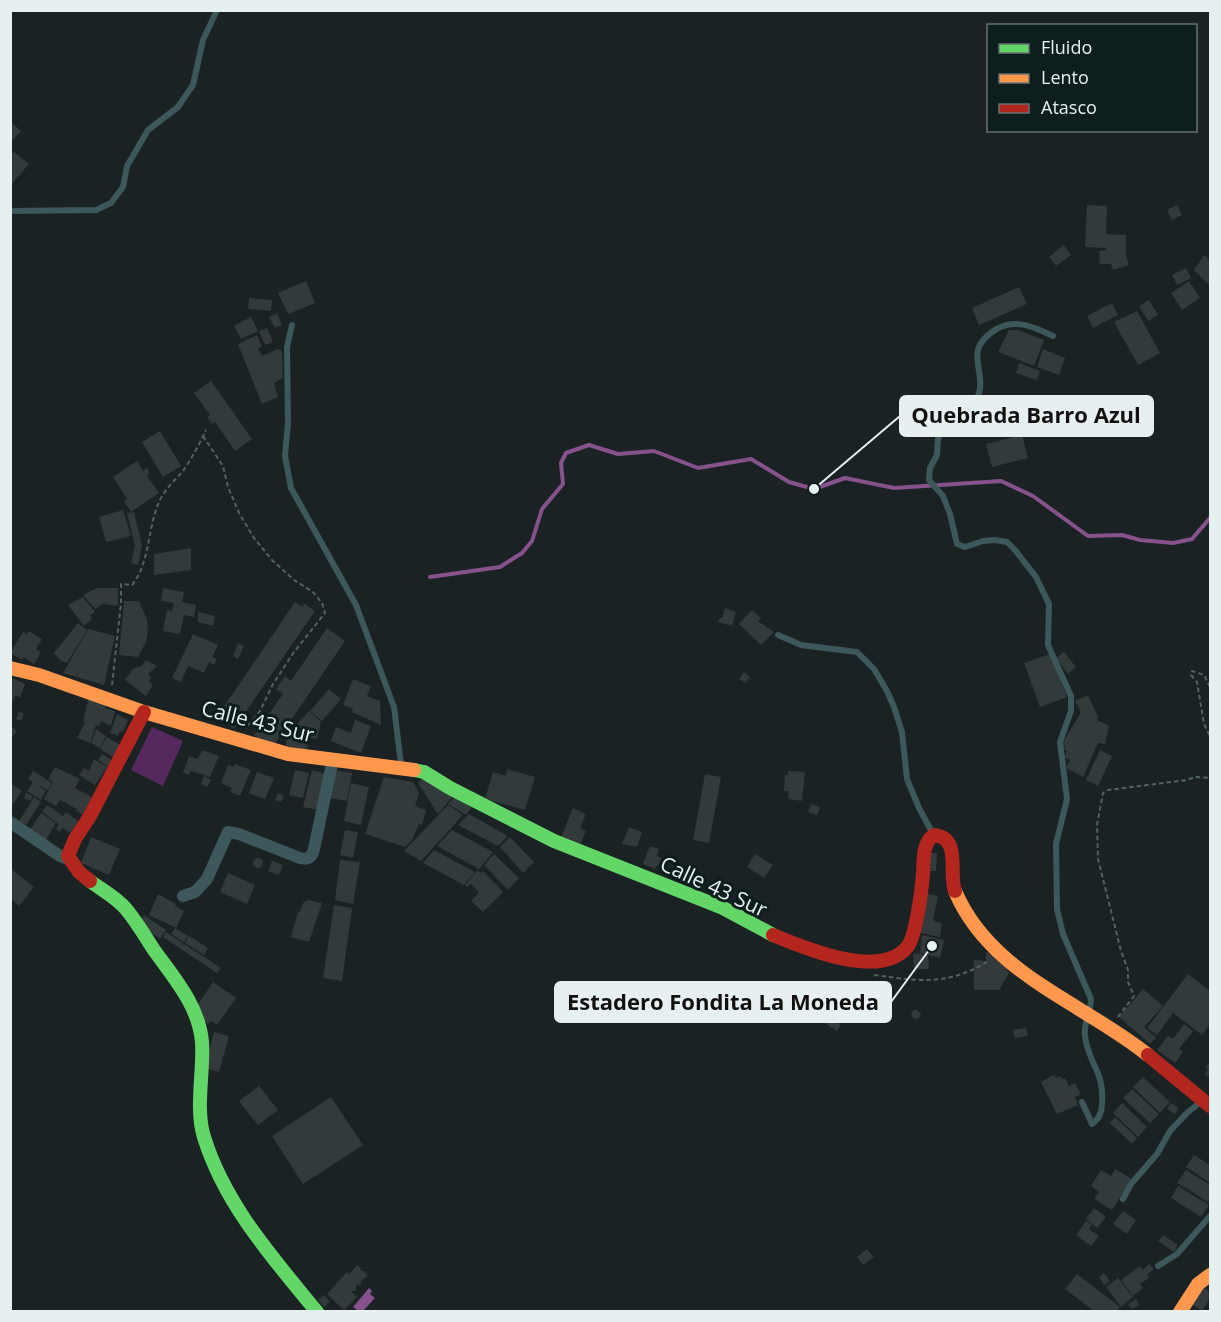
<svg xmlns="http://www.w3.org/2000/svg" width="1221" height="1322" viewBox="0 0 1221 1322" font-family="'Open Sans',sans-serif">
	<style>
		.green { fill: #57285d }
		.water { fill: #87518d }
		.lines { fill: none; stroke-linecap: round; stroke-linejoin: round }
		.stream { stroke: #87518d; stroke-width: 4 }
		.building { fill: #333a3b }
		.path { stroke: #506365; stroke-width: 2; stroke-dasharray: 4.5 3; stroke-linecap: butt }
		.lane { stroke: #3d585b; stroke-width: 6 }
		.street { stroke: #3d585b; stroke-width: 12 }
		.fast { stroke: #63d668; stroke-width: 14 }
		.slow { stroke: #ff974d; stroke-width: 14 }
		.jam { stroke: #b3261e; stroke-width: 14 }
		.labels { text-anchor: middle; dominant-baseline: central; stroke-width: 6; stroke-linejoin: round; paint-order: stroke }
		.street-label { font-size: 21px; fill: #e7f0f1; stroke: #0e1d1e }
		.leader { fill: none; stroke: #e7f0f1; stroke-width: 2 }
		.callout-dot { fill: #e7f0f1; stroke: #0e1d1e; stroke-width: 2 }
		.callout { fill: #e7f0f1; stroke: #e7f0f1; stroke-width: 2 }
		.callout-label { font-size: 22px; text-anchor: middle; font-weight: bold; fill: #111 }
	</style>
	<rect width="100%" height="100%" fill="#1a2224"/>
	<!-- green -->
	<path class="green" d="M152 727 183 741 163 786 131 770Z"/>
	<!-- water -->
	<path class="water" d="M369 1288 372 1291 370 1294 375 1298 363 1311H358L353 1307Z"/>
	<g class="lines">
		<!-- stream -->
		<path class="stream" d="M430 577 500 567 522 553 532 541 542 509 563 484 561 463 566 453 589 445 618 454 654 451 698 468 751 459 789 482 814 489 845 478 894 488 1001 481 1033 496 1088 536 1122 535 1140 540 1173 543 1192 539 1210 518"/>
	</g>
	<!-- building -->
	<path class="building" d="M10 121 21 131 10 143Z
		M14 152 29 164 10 186V157Z
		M1087 205 1107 206 1106 234 1126 235V256L1129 265 1113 270 1111 264H1100L1099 251 1106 250V248L1085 247Z
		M1177 205 1182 215 1172 220 1167 210Z
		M1064 245 1071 255 1056 266 1049 257Z
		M1204 255 1210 260V286L1194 270Z
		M1186 268 1191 278 1177 285 1172 275Z
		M306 281 315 303 288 314 278 293Z
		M1189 281 1200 298 1182 310 1171 293Z
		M1019 287 1027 304 979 325 972 308Z
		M249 298 272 300 271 311 248 309Z
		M1149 300 1158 315 1148 321 1139 306Z
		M1112 303 1118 315 1093 328 1087 316Z
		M1137 311 1160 353 1138 365 1114 322Z
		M277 313 282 325 275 328 269 317Z
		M251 317 258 331 241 339 234 326Z
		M267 328 273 342 265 345 259 331Z
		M1009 330H1018L1044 340 1034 366 998 352Z
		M257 335 262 347 258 348 262 356 278 349 282 351 283 378 274 383 278 397 262 404 238 344Z
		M1043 349 1065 358 1059 375 1037 367Z
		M1019 363 1040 371 1037 380 1016 373Z
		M211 381 252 439 235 451 215 422 212 424 207 417 210 415 194 393Z
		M160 431 181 466 163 477 142 442Z
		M1022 435 1028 458 992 467 986 444Z
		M137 461 143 471 147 468 150 473 147 476 159 493 131 512 124 501 127 499 113 477Z
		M123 510 131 536 106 542 99 517Z
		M134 512 142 546 138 565 131 563 135 546 127 513Z
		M191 548V570L154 575V554Z
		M97 588H118V606L103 604 95 609 83 595Z
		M163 588 184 592 182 602 196 605 194 617 184 615 180 634 163 631 167 610 172 611 174 603 161 601Z
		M83 597 95 612 90 615 92 619 84 626 68 605Z
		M124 601H139L147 619 148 631 146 642 138 657 119 655Z
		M295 602 302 607 305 604 315 611 234 729 217 717Z
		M725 608 736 612 732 626 718 622 720 618H722Z
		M752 610 761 618 758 621 774 632 761 645 739 624Z
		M198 612 215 616 213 626 198 622Z
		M78 623 87 630 67 663 61 661 54 653Z
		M327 628 345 641 272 748 254 735 283 694 276 689 285 676 291 681Z
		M88 629 115 636 104 685 63 673Z
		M29 631 42 639 36 649 41 652 34 664 24 657 22 660 10 653 23 632 27 634Z
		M193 634 218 645 212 657 217 659 214 665 209 662 204 673 188 666 181 682 172 678Z
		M238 643 244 646 238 659 233 656Z
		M1064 652 1076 667 1068 674 1056 658Z
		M1051 654 1067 697 1040 707 1024 663Z
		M146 660 157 666 148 674 151 677 149 681 153 685 146 696 125 680 133 669 142 666Z
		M744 672 750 677 746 683 739 679Z
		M10 677 25 684 20 698 15 695 11 706Z
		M353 679 371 686 367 696 380 701 381 725 352 712 353 709 343 705Z
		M329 689 341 699 322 721 310 711Z
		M1088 695 1098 717 1097 720 1109 726 1105 744 1098 743 1083 777 1066 768 1070 760 1064 757 1067 751 1064 749 1065 746 1062 744 1081 712 1075 701Z
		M89 697 106 704 105 708 115 711 111 726 101 721 99 726 96 725 90 743 77 738 85 722 83 721Z
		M19 711 24 714 21 721 16 719Z
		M309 711 321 722 317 739 309 738 307 750 286 746 287 735Z
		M117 714 128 720 123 732 120 731 118 736 110 733Z
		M355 720 371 726 361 753 331 741 336 727 351 733Z
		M10 725 17 731 10 739Z
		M96 729 106 736 100 748 91 743Z
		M107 737 120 745 113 757 100 749Z
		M203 750 219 756 210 777 191 771 189 775 183 773 189 756 197 759Z
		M1100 750 1112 756 1098 786 1086 780Z
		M102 754 113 761 109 767 98 760Z
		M94 759 107 767 95 785 79 775 84 768 89 771Z
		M235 764 251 770 240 796 230 792 232 788 221 783 228 765 234 767Z
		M55 767 80 779 75 788 92 797 83 815 76 811 77 809 60 800 56 806 44 799 53 782 48 779Z
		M507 769 535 777 525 810 485 799 493 772 506 776Z
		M295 770 309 773 303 798 289 795Z
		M312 770 326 774 319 810 303 807Z
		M334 770 352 773 347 801 329 798Z
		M33 771 52 783 48 790 38 785 46 791 41 800 27 791 33 782 28 779Z
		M788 771 805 772 802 801 788 799 789 791H784L785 775H788Z
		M257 772 274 778 265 799 249 793Z
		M705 774 721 777 709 843 693 840Z
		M204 776 211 780 207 787 201 784Z
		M384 777 413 782 419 793 415 806 426 810 422 825 419 824 412 840 405 847 365 834Z
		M421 778 453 796 438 814 418 783Z
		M10 783 22 791 10 808Z
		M351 783 369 787 361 825 344 821Z
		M26 793 33 796 30 801 24 798Z
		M278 793 284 796 281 802 275 800Z
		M34 797 41 802 26 825 19 821Z
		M454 797 472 807 466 815 448 804Z
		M811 804 820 807 817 815 808 812Z
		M47 805 63 816 66 812 78 821 70 833 63 828 60 832 55 829 59 824 42 812Z
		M448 805 463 815 421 861 404 851Z
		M573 808 586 814 580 828 586 831 580 845 561 837Z
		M41 813 56 823 46 840 30 830Z
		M469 814 508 836 498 846 458 825Z
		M629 827 642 832 637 847 622 844Z
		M345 830 358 832 353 858 340 855Z
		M452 830 493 852 479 869 437 846Z
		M91 837 120 849 109 875 81 863Z
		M510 837 534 862 523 873 500 847Z
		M650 846 659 849 657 856 662 858 659 866 657 865 655 869 643 864Z
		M434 850 475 872 464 885 423 863Z
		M928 853H937L936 871H927Z
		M494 854 519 878 508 890 484 865Z
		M755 854 773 865 764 878 747 867Z
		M253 863a5 5 0 1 1 10 0a5 5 0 1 1-10 0Z
		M340 860 360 862 353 904 335 900Z
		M272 861 283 865 279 875 268 871Z
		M10 868 34 887 19 906 10 898Z
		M478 870 481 873 483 871 503 892 483 912 471 901 479 893 471 884 467 887 465 885Z
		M228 873 255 885 247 904 220 892Z
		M925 893 938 896 933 920 942 924 940 937 916 932Z
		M158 894 176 904 175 906 184 911 176 928 149 915Z
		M308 900 322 903 309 942 291 937 298 912H300L303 903Z
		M334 905 352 908 342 981 323 978Z
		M144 915 166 930 160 939 144 928 140 922Z
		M175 928 188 936 184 942 171 934Z
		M166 932 183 943 182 946 184 944 221 968 217 973 163 937Z
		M922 935 944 940 940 958 920 953Z
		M189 936 208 948 204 955 185 943Z
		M986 952H992L1005 963 1009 973 999 990H974V960L986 961Z
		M921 953V955H928L929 969H914L913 954Z
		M1188 974 1210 991V1024L1202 1035 1173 1013 1157 1035 1147 1028Z
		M213 982 236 998 217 1025 211 1021 208 1024 200 1018 194 1010Z
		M1143 989 1163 1006 1144 1027 1156 1038 1150 1044 1119 1017Z
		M913 1010H917L921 1014 919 1018 915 1019 911 1016Z
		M826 1015 841 1025 837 1031 822 1021Z
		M1184 1024 1193 1031 1179 1049 1183 1052 1175 1063 1157 1050 1168 1036 1173 1039Z
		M1026 1028 1028 1036 1015 1038 1013 1030Z
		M214 1032 229 1036 219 1072 204 1068Z
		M1210 1061V1078L1205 1074 1208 1070 1206 1067Z
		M1054 1075 1056 1078 1060 1076 1062 1079 1065 1078 1069 1086 1075 1083 1081 1094 1075 1097 1078 1105 1057 1114 1041 1082Z
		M1143 1077 1170 1102 1160 1113 1133 1087Z
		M259 1086 278 1110 258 1125 239 1101Z
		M1132 1089 1159 1114 1150 1123 1123 1098Z
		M331 1097 363 1145 303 1184 272 1136Z
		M1122 1103 1147 1127 1138 1137 1113 1113Z
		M1171 1103 1179 1108 1175 1114 1167 1109Z
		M1115 1117 1137 1138 1132 1144 1110 1123Z
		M1194 1155 1210 1165V1183L1186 1167Z
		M1115 1169 1132 1179 1112 1210 1094 1199 1099 1192 1091 1186 1101 1170 1111 1176Z
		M1186 1170 1210 1185V1203L1177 1183Z
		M1178 1186 1209 1205 1201 1217 1171 1198Z
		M1094 1208 1106 1217 1097 1228 1086 1219Z
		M1123 1211 1136 1220 1127 1234 1113 1224Z
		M1086 1221 1092 1225 1089 1229 1099 1236 1091 1246 1076 1235Z
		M1163 1235 1178 1245 1174 1252 1158 1241Z
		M867 1249 874 1257 863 1265 857 1257Z
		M1149 1264 1154 1269 1147 1275 1149 1278 1140 1284 1143 1288 1133 1296 1121 1280 1140 1266 1143 1270Z
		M357 1265 361 1268 360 1270 365 1272 368 1276 360 1281 362 1282 359 1286 356 1285V1291H351L357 1297 344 1310 327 1294 347 1272 349 1274Z
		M1104 1273 1110 1281 1104 1285 1099 1277Z
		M1077 1274 1120 1307 1117 1311H1094L1065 1289Z
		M1118 1278 1133 1297 1121 1307 1106 1287Z
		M1199 1284 1210 1292V1298L1202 1311 1188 1302Z
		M324 1295 330 1302 324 1307 318 1300Z
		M1136 1299 1139 1305 1132 1309 1128 1304Z"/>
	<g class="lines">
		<!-- path -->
		<path class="path" d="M203 436 223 466 228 487 239 513 254 538 272 560 294 580 313 592 322 603 325 613 294 652 273 684 260 711 246 728
			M112 685 121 603V584L132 585C151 561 147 527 160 500 165 489 175 480 183 471 192 458 200 443 206 430
			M1210 687 1204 675 1192 671 1191 675 1197 682 1204 724 1210 736
			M874 975C919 981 947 986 987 962
			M1118 1017 1134 996 1128 982V970L1121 951 1098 859 1097 825 1103 793 1108 790 1187 780 1195 777 1210 778"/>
		<!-- lane -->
		<path class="lane" d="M10 211 96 210 111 203 123 187 127 166 148 130 178 107 193 85 203 40 217 10
			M292 325 287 347 288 423 285 456 291 488 356 605 394 707 401 764
			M1053 336C1033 326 1012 317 992 332 985 337 980 342 978 350 975 362 982 376 980 388 978 401 970 415 964 427L957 425H945L938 439 937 455 930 468 929 480 943 496 950 514 957 544 965 547 983 541 995 540 1007 542 1015 550 1036 577 1049 604 1048 645 1071 696V711L1060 742 1067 799 1056 844 1057 909 1063 934 1091 999C1091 1012 1083 1023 1085 1036 1088 1063 1105 1072 1102 1104 1102 1112 1099 1119 1092 1124L1082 1102
			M778 635 801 645 857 652 874 669 887 691 894 707 902 732 907 779 919 808 933 834
			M1123 1199 1131 1184 1157 1154 1170 1131 1187 1113 1203 1100
			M1158 1266 1177 1254 1210 1216"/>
		<!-- street -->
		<path class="street" d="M10 822 60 856 65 858 68 856
			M183 896 195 892 207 879 228 832 239 834 300 858C308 860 312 857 314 849L333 759"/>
		<!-- fast -->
		<path class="fast" d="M414 770 424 772 450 788 554 841 723 908 773 935
			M90 881C102 890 116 897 126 909 136 921 145 936 154 950 174 978 199 1006 202 1042 204 1071 195 1109 204 1137 225 1205 273 1258 317 1312"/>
		<!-- slow -->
		<path class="slow" d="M10 668 39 675 144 712 288 754 414 770
			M955 891C990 974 1082 1002 1148 1055
			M1180 1312 1198 1284 1210 1275"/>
		<!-- jam -->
		<path class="jam" d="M90 881 79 872 68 856 75 839 90 816 144 712
			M773 935C804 948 882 981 908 946 916 935 922 888 923 873 924 860 922 843 934 835 962 838 948 872 955 891
			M1148 1055 1210 1106"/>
	</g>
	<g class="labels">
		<!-- street labels -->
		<g class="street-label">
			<text transform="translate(258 721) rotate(14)">Calle 43 Sur</text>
			<text transform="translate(714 886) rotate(25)">Calle 43 Sur</text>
		</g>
	</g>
	<!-- callouts -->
	<path class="leader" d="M814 489L900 416M932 946L891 1002"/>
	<g class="callout-dot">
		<circle cx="814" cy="489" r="6"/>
		<circle cx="932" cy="946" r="6"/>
	</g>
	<g class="callout">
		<rect x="900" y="396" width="253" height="40" rx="6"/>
		<rect x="555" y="982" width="336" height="40" rx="6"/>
	</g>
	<g class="callout-label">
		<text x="1026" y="423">Quebrada Barro Azul</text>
		<text x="723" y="1010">Estadero Fondita La Moneda</text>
	</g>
	<!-- border -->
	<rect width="1221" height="1322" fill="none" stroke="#e7f0f1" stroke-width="24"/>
	<!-- legend -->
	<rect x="987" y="24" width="210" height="108" fill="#0e1d1e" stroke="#657172" stroke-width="1.5"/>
	<rect x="999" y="44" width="30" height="9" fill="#63d668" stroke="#657172" stroke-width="1.5"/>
	<text x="1041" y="54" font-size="18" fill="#e7f0f1">Fluido</text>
	<rect x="999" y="74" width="30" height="9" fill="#ff974d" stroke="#657172" stroke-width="1.5"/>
	<text x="1041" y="84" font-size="18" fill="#e7f0f1">Lento</text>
	<rect x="999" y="104" width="30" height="9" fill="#b3261e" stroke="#657172" stroke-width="1.5"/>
	<text x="1041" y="114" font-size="18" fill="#e7f0f1">Atasco</text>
</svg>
